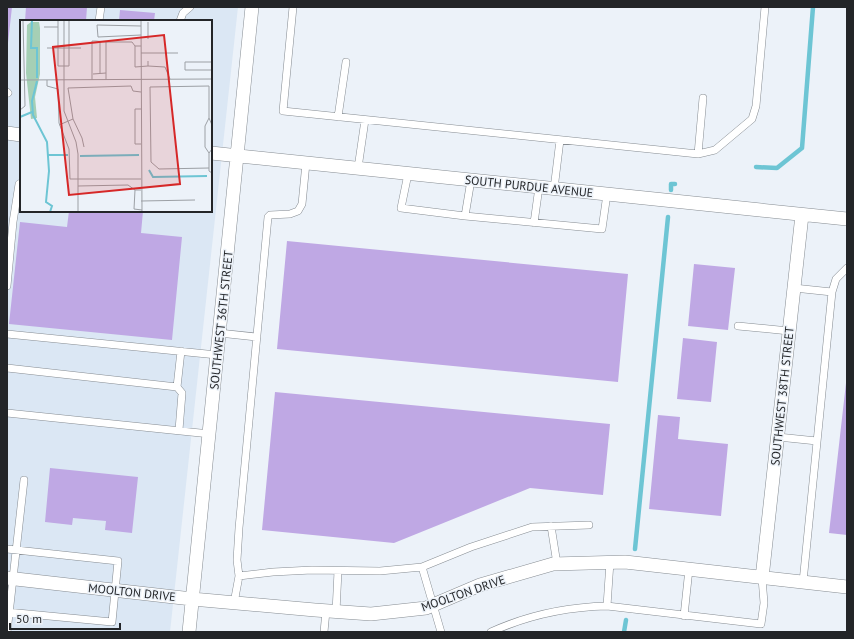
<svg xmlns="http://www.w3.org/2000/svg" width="854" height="639" viewBox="0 0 854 639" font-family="'PT Sans',sans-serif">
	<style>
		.built { fill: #dbe7f4; fill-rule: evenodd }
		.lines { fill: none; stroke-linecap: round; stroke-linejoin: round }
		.stream { stroke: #6dc5d4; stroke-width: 4.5 }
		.building { fill: #bfa8e4 }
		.service-casing { stroke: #868c92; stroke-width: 8 }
		.minor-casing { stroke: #868c92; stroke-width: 14 }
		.service { stroke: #fff; stroke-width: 7 }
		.minor { stroke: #fff; stroke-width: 13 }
		.labels { text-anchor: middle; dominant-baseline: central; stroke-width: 3; stroke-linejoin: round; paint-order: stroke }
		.street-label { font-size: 12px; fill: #232528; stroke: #ecf2f9 }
		.inset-river { fill: none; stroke: #6dc5d4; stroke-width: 2 }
		.inset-road { fill: none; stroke: #9ca0a5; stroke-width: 1 }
		.view { fill: #d62828; fill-opacity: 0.15; stroke: #d62828; stroke-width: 2 }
		.inset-edge { fill: none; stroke: #232528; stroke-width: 2 }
	</style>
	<rect width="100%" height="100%" fill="#ecf2f9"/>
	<!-- built -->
	<path class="built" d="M7 7H238L170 632H7ZM21 21H211V211H21Z"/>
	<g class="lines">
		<!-- stream -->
		<path class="stream" d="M756 167 777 168 802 148 813 7
			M671 190V184H675
			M635 549 668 217
			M624 632 626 620"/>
	</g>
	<!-- building -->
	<path class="building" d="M7 7H12L8 43H7Z
		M26 7H87L86 21H25Z
		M120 10 155 13 154 21H119Z
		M69 211H143L141 233 182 237 172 340 9 324 20 222 67 227Z
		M287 241 628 274 618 382 277 349Z
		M694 264 735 268 728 330 688 326Z
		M683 338 717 342 711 402 677 399Z
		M846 383H847V535L829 533Z
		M275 392 610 424 603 495 530 488 394 543 262 530Z
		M658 415 680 417 678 439 728 444 721 516 649 509Z
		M50 468 138 477 132 533 105 530 106 521 73 518 72 525 45 522Z"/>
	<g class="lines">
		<!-- service casing -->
		<g class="service-casing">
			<path id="service" d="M293 7 283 111 698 154 715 150 752 119 756 106 765 7
				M99 21 101 7
				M180 21 183 13 190 7
				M7 92 8 93
				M338 117 346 62
				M698 154 703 98
				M358 168 365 120
				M408 174 401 208 465 216 602 229 607 194
				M554 189 560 140
				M465 216 471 180
				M534 223 539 187
				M7 286 13 222 19 184 21 183
				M794 288 832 292
				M738 326 789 331
				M219 333 257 337
				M7 334 217 355
				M7 368 177 387 182 393 179 430
				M177 387 181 351
				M7 413 210 434
				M778 437 817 441
				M551 526 557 564
				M7 549 118 561 112 622 7 612
				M239 576 237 560 239 528 268 217 270 215 290 214 298 211 302 204 306 163
				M803 582 832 292 836 279 847 268
				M234 603 239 576 273 572 312 570 380 571 422 567
				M607 606 610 562
				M336 612 338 571
				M684 616 689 569
				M7 632 24 480
				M324 632 326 611
				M441 632 422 567 471 547 532 527 589 525
				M491 632C528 615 567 607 607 606L761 624 764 603 762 578"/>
		</g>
		<!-- minor casing -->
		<g class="minor-casing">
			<path id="minor" d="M7 133 21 135
				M211 153 847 219
				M7 578 192 599 315 610 371 614 426 608 480 585 553 564 625 562 847 587
				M762 578 802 215
				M189 632 252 7"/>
		</g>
		<!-- service -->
		<use href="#service" class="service"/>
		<!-- minor -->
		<use href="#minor" class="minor"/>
	</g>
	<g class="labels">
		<!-- street labels -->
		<g class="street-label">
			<text transform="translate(529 186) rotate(6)">SOUTH PURDUE AVENUE</text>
			<text transform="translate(221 320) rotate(-84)">SOUTHWEST 36TH STREET</text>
			<text transform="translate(782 396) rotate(-84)">SOUTHWEST 38TH STREET</text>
			<text transform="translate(132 592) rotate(6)">MOOLTON DRIVE</text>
			<text transform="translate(463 593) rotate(-19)">MOOLTON DRIVE</text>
		</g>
	</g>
	<!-- overview -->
	<g transform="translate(20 20)">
		<rect width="192" height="192" fill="#ecf2f9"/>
		<path d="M11 2H19L20 8V54L15 77 17 98 11 99 6 53 7 5Z" fill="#a5cfb5"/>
		<path class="inset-river" d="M12 0 11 28H17V58M17 61 12 81 13 95 27 122 29 151 26 182 32 186 30 192M0 97 12 92M27 135H48M60 136 119 135M129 150 133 157 187 156"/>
		<path class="inset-road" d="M38 0V46H49V0M44 0V91L56 122 58 134V192M121 0 122 192M128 2V19M121 6 77 5 78 17 121 15M24 7H38M86 22H112L115 26H121M115 26V47L128 46V41M27 28H61M121 33H158M192 42H165V50H192M128 46 145 47 150 59M80 53V22M73 54 86 53M0 60 192 59M27 60V66L38 69 39 103 49 129 50 159H121M72 60V21H76L86 22V60M48 68 111 66 113 71 121 72M48 68 53 99M121 89H115V124H121M0 90 5 86 3 0M189 98 185 106V127L189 133M39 105 53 99 62 118 64 127M192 129 189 133V151L192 153M189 148 139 149 131 142 130 67 189 66V98L192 105M58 166 108 165 115 170H121M115 170 114 189 122 190M121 181 175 180"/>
		<path class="view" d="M144 15 160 164 49 175 33 27Z"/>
		<rect width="192" height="192" class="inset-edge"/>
	</g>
	<!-- border -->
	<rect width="854" height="639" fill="none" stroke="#232528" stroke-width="16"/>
	<!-- scale -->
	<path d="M10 623v6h110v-6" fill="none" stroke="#232528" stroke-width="2"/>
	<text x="16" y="623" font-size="12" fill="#232528" stroke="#ecf2f9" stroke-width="3" paint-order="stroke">50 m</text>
</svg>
